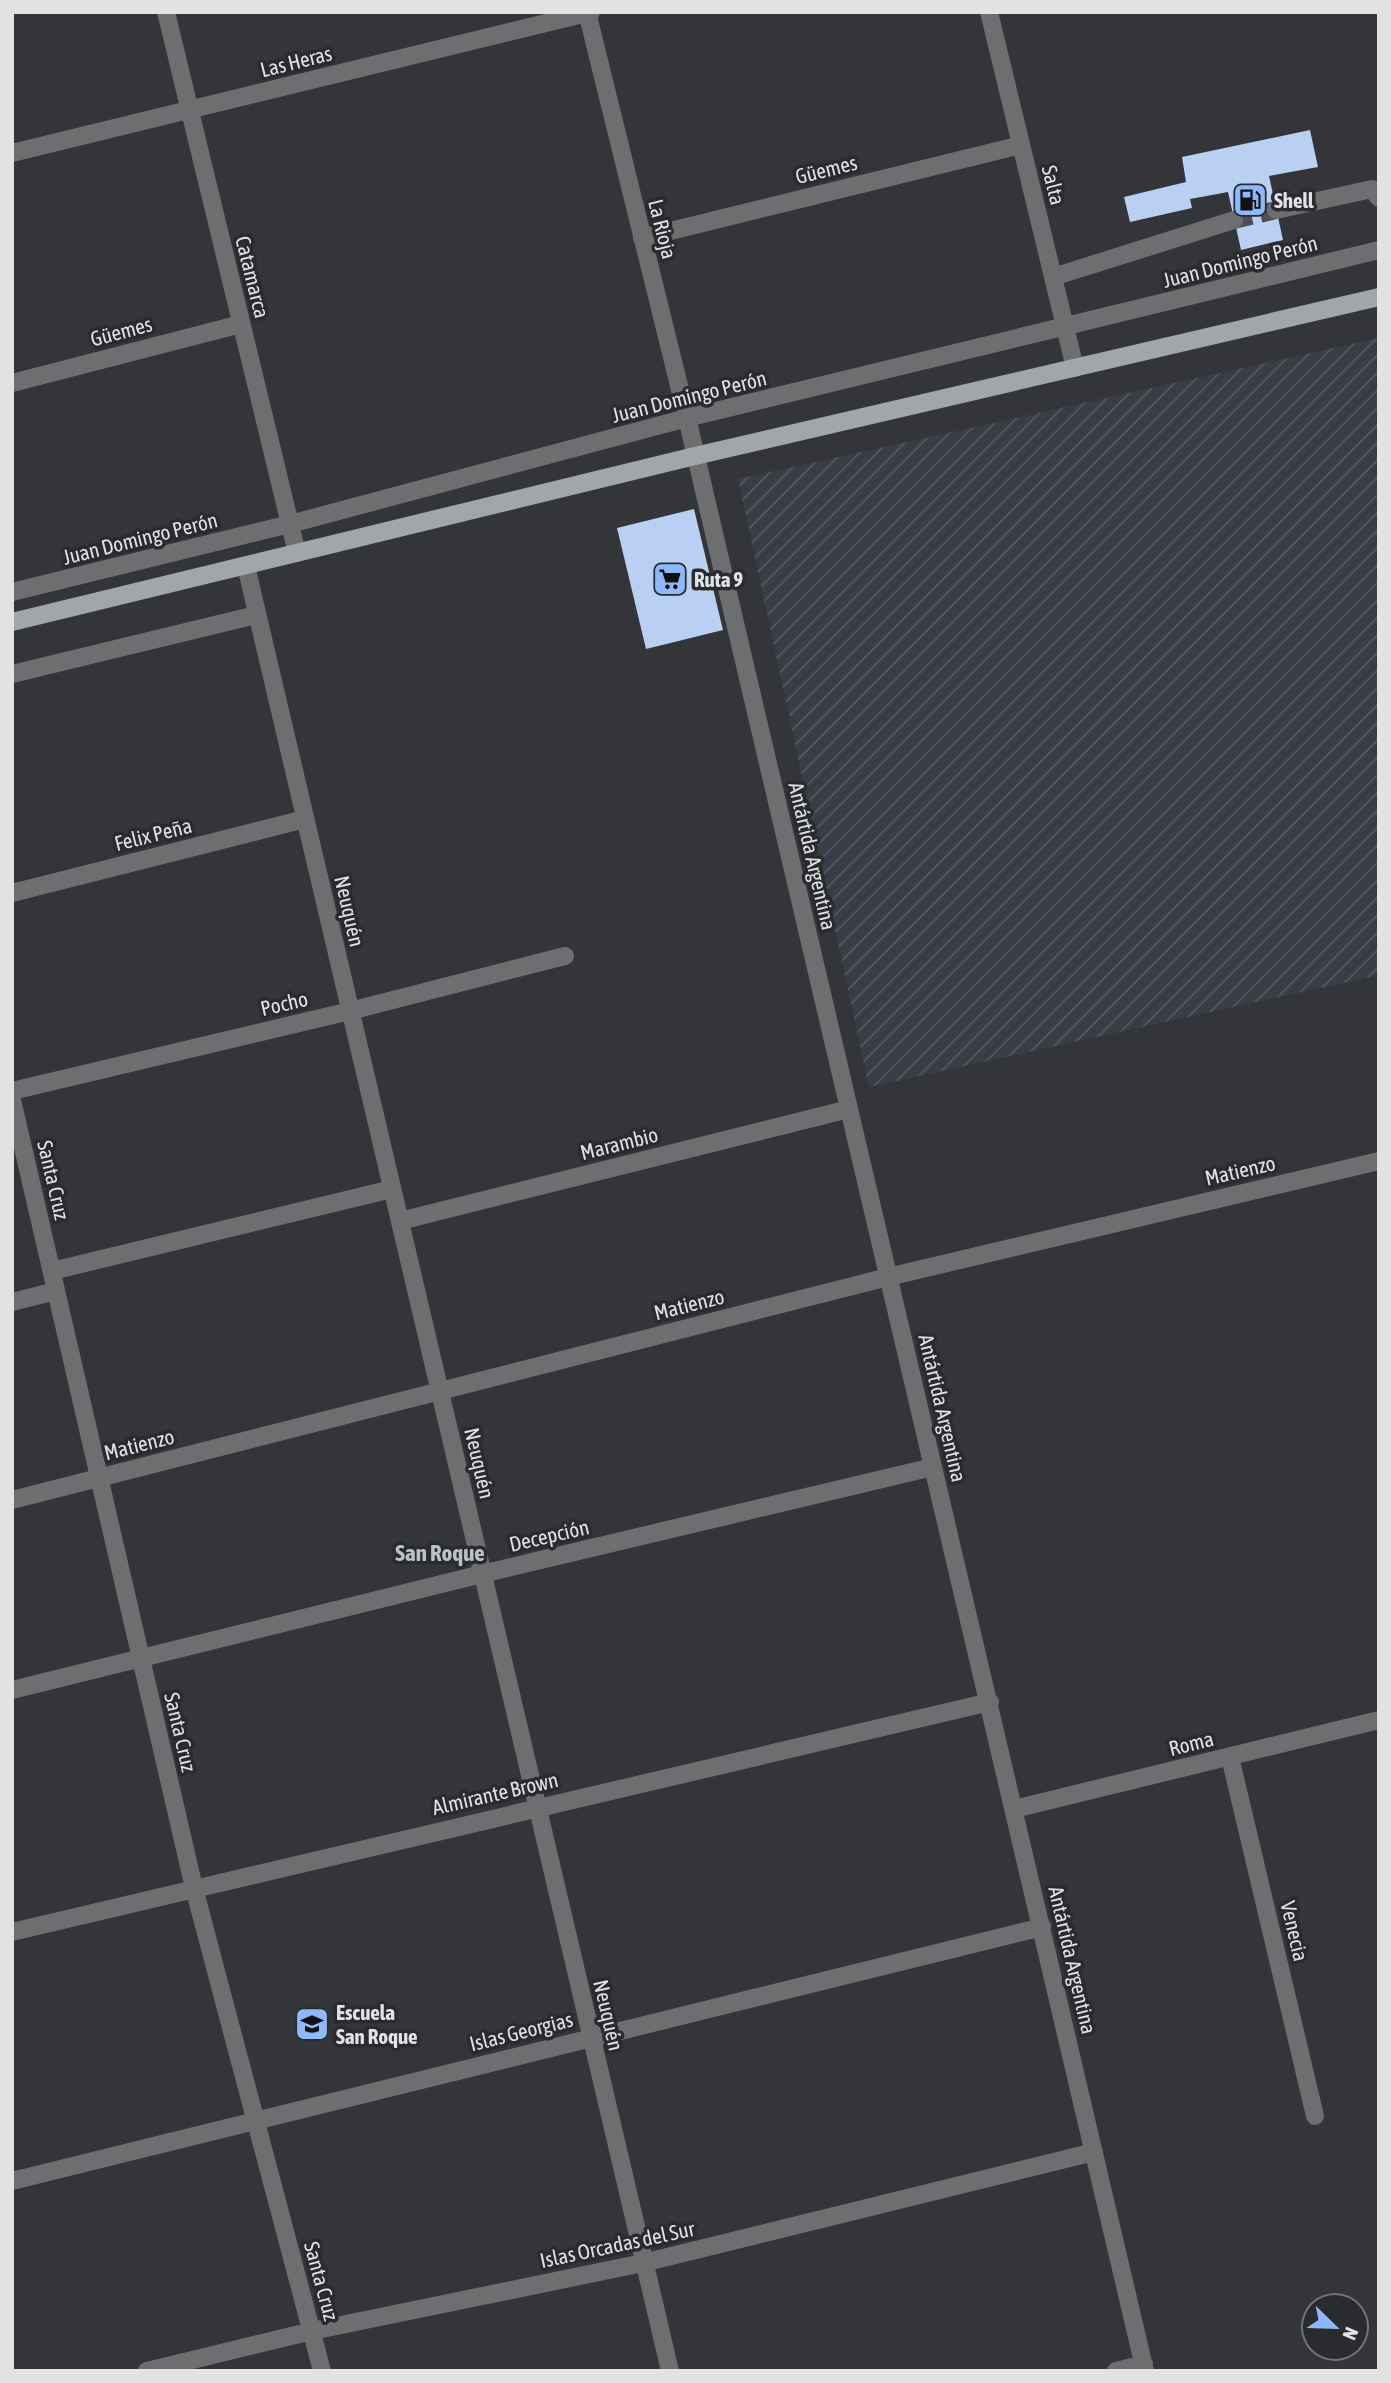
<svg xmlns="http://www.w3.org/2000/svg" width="1391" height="2383" viewBox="0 0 1391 2383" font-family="'Asap Condensed',sans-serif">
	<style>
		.industrial { fill: url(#industrial-furrows) }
		.building { fill: #b9d0f3 }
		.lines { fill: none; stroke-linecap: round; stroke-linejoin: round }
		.minor-tunnel { stroke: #4d4f52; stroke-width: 18; stroke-dasharray: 18 9; stroke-linecap: butt }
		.minor { stroke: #6d6e6f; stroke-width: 18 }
		.major { stroke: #a3a6a9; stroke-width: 18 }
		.labels { text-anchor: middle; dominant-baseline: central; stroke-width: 7; stroke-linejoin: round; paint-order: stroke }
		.street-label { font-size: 21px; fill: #e1e2e4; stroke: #292b2e }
		.poi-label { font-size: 21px; font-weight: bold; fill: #e1e2e4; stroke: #292b2e; text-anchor: start }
		.neighbourhood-label { font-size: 23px; font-weight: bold; fill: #bdc0c4; stroke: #292b2e }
	</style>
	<defs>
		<pattern id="industrial-furrows" width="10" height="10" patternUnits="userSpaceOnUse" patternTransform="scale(1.75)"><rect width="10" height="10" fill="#383d46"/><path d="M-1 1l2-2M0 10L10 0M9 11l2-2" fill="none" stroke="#545961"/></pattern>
	</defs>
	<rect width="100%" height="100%" fill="#333538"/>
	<!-- industrial -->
	<path class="industrial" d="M1379 338V975L869 1087 738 479Z"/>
	<!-- building -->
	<path class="building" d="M1310 130 1318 167 1269 176 1283 240 1241 250 1228 192 1190 199 1192 208 1130 222 1124 197 1186 182 1182 157Z
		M694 509 723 630 646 649 617 528Z"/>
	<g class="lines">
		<!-- minor-tunnel -->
		<path class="minor-tunnel" d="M1234 220 1276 210"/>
		<!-- minor -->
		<path class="minor" d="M166 12 297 553
			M587 12 687 418 1145 2371
			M989 12 1075 368
			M12 153 591 12
			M1276 210 1372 189 1379 198
			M642 238 1021 145
			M1053 277 1234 220
			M12 383 241 324
			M246 566 670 2371
			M12 592 290 524 687 418 1379 250
			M12 674 256 615
			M12 893 305 819
			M12 1091 350 1011 565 956
			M12 1100 194 1888 322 2371
			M400 1221 849 1109
			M52 1271 392 1189
			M12 1302 56 1291
			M12 1500 888 1277 1379 1161
			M12 1690 482 1574 933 1467
			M1230 1757 1315 2116
			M1014 1809 1379 1720
			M12 1932 990 1702
			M12 2181 1042 1927
			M147 2371 312 2331 643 2263 1094 2152
			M1116 2371 1144 2364"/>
		<!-- major -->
		<path class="major" d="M12 622 695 456 1379 297"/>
	</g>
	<!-- icons -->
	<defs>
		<g id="fuel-square" transform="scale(1.75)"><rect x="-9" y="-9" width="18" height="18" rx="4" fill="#8db9fc" stroke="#292b2e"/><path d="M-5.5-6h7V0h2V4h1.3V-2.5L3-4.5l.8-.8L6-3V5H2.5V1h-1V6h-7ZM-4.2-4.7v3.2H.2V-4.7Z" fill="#111"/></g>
		<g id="supermarket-square" transform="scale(1.75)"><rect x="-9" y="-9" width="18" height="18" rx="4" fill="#8db9fc" stroke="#292b2e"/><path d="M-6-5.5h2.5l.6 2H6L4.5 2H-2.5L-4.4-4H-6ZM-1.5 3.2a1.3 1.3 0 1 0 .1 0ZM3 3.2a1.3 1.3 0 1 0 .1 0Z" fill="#111"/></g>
		<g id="school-square" transform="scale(1.75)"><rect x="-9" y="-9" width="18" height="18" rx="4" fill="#8db9fc" stroke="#292b2e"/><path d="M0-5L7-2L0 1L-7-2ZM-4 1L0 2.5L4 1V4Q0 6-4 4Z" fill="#111"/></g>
	</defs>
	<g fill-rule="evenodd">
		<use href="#fuel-square" x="1250" y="200"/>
		<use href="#supermarket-square" x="670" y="579"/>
		<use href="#school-square" x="312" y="2024"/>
	</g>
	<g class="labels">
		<!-- street labels -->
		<g class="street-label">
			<text transform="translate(296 61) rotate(-14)">Las Heras</text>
			<text transform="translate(826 169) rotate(-14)">Güemes</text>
			<text transform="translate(1054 185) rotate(76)">Salta</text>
			<text transform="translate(663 229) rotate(76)">La Rioja</text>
			<text transform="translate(1240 261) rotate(-14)">Juan Domingo Perón</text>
			<text transform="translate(253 277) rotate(76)">Catamarca</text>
			<text transform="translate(121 331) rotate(-15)">Güemes</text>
			<text transform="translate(689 396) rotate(-14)">Juan Domingo Perón</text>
			<text transform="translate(140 538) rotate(-14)">Juan Domingo Perón</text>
			<text transform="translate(153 834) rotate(-14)">Felix Peña</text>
			<text transform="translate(813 856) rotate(77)">Antártida Argentina</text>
			<text transform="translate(350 911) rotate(77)">Neuquén</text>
			<text transform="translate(284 1003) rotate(-13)">Pocho</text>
			<text transform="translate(619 1143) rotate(-14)">Marambio</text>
			<text transform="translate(1240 1170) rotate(-13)">Matienzo</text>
			<text transform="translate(54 1180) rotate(77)">Santa Cruz</text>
			<text transform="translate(689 1304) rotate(-14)">Matienzo</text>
			<text transform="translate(943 1408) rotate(77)">Antártida Argentina</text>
			<text transform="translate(139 1444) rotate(-14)">Matienzo</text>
			<text transform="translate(480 1463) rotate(77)">Neuquén</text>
			<text transform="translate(549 1535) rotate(-13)">Decepción</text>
			<text transform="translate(181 1732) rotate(77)">Santa Cruz</text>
			<text transform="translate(1191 1743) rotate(-14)">Roma</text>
			<text transform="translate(495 1793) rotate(-13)">Almirante Brown</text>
			<text transform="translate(1295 1931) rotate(77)">Venecia</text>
			<text transform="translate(1073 1960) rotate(77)">Antártida Argentina</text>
			<text transform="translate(609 2015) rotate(77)">Neuquén</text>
			<text transform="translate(521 2031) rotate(-14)">Islas Georgias</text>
			<text transform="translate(617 2244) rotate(-12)">Islas Orcadas del Sur</text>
			<text transform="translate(322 2281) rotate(75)">Santa Cruz</text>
		</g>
		<!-- poi labels -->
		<g class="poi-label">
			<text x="1274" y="200">Shell</text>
			<text x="694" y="579">Ruta 9</text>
			<text x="336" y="2012">Escuela<tspan x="336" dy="24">San Roque</tspan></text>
		</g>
		<!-- neighbourhood labels -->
		<g class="neighbourhood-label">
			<text x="440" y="1553">San Roque</text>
		</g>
	</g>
	<!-- border -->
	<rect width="1391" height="2383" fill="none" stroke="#e1e2e4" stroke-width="28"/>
	<!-- north arrow -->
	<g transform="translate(1335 2327) rotate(113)"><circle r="33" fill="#292b2e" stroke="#737477" stroke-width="2"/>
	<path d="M0-5L12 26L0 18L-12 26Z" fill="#8db9fc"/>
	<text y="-10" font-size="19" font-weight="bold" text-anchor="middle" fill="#e1e2e4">N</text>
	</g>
</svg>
